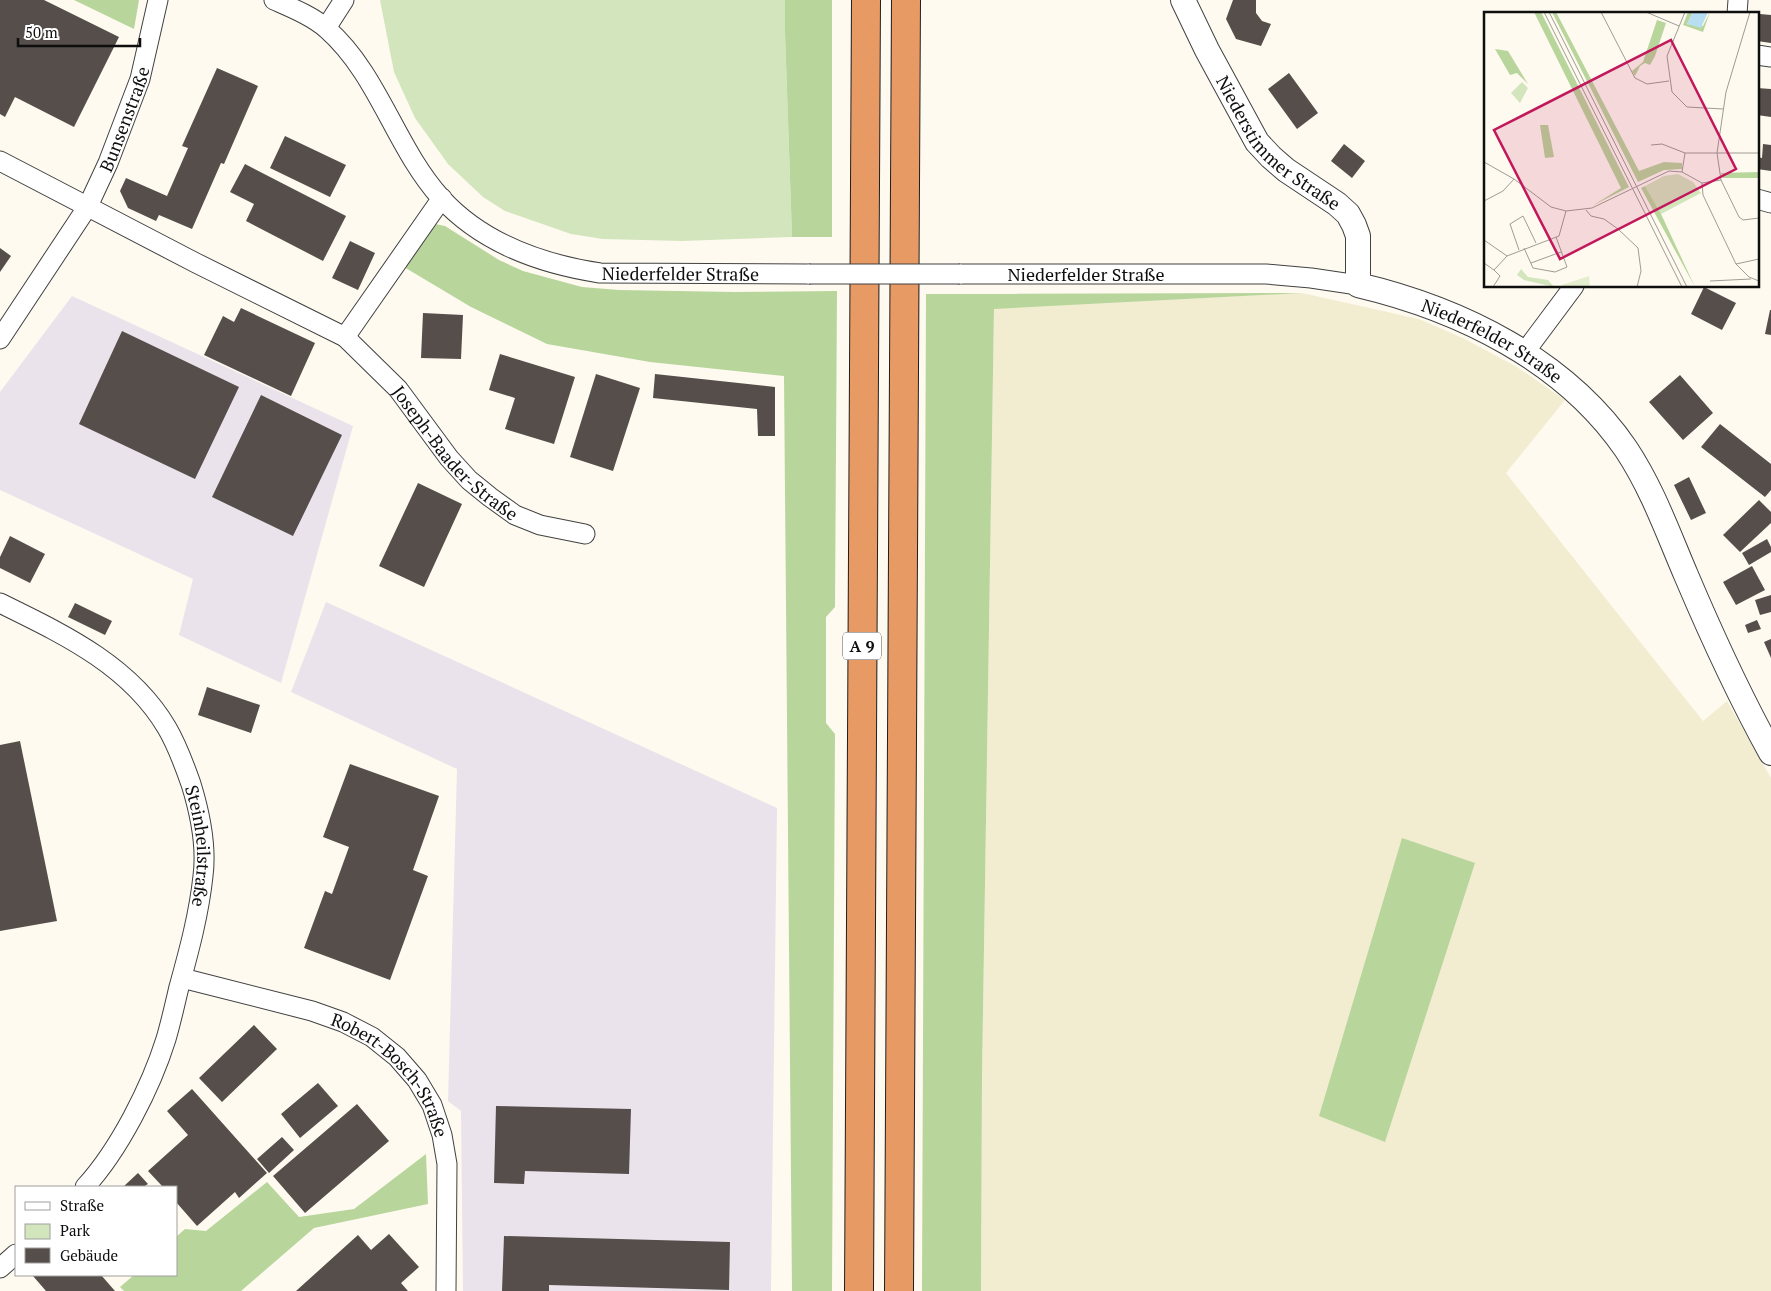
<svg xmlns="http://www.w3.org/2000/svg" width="1771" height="1291" viewBox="0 0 1771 1291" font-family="'PT Serif',serif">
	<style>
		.industrial { fill: #eae3eb }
		.farmland { fill: #f2edd1 }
		.green { fill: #d3e5bc }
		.forest { fill: #b8d59c }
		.building { fill: #554e4b }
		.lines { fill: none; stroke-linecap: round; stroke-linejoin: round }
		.minor-casing { stroke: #414141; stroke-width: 21 }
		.tertiary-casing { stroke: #414141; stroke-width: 26 }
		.motorway-casing { stroke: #1f1f1f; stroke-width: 30 }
		.minor { stroke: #fff; stroke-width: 19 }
		.tertiary { stroke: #fff; stroke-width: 24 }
		.motorway { stroke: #e89a64; stroke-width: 28 }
		.minor-bridge-casing { stroke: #414141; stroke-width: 21; stroke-linecap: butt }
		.minor-bridge { stroke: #fff; stroke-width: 19 }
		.labels { text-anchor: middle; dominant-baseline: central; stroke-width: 5; stroke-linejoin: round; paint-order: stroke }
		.shield { fill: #fff; stroke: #565656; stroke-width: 1 }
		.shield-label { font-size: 16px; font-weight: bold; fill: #0e0e0e }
		.street-label { font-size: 18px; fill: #0e0e0e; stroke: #fff }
		.inset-road { fill: none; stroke: #9e9c95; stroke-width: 1 }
		.view { fill: #c2185b; fill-opacity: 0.15; stroke: #c2185b; stroke-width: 2.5 }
		.inset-edge { fill: none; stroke: #0e0e0e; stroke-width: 2.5 }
	</style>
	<rect width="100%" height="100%" fill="#fefaef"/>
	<!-- industrial -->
	<path class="industrial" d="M72 296 353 426 281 683 179 635 193 579 0 490V392Z
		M326 602 777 808 771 1291H463L461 1111 448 1101 457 769 291 692Z"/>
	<!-- farmland -->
	<path class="farmland" d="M1302 293 1419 319 1465 339 1517 367 1565 400 1506 473 1703 721 1727 701 1771 778V1291H981L982 1076 994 308Z"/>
	<!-- green -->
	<path class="green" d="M380 0H785V32L792 237 682 241 603 239 571 234 505 211 483 197 448 164 415 118 394 72Z"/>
	<!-- forest -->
	<path class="forest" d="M74 0H139L134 29Z
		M785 0H832V237H792L785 32Z
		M435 224 445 226 499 260 523 271 582 287 619 290 734 292 837 291 835 607 826 617V723L835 734 832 1291H792L784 376 650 362 547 344 471 307 404 267Z
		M1302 293 994 309 982 1076 981 1291H922L926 294Z
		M1402 838 1475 863 1385 1142 1319 1116Z
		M426 1154 428 1204 314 1228 241 1291H124L120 1287 134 1275H176V1237L185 1229 206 1231 267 1182 299 1217 354 1209Z"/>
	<!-- building -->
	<path class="building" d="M0 0H44L119 37 74 127 15 97 5 117 0 114Z
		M1233 0H1256V13L1262 21 1271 24 1261 46 1236 39 1226 19Z
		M1760 14 1771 15V43L1757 41Z
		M217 68 258 86 224 164 221 163 192 229 159 215 156 221 128 208 120 191 126 178 167 196 188 148 182 146Z
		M1289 73 1318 113 1297 129 1268 89Z
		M1757 88 1771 89V117L1757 115Z
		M285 136 346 165 330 197 270 168Z
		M1344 144 1365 161 1352 178 1331 161Z
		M1763 144 1771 145V171L1757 169V157L1762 158Z
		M245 164 346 216 323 261 246 221 254 204 230 192Z
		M350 241 375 253 358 290 332 278Z
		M0 248 11 256 0 272Z
		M1704 287 1736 303 1722 330 1691 314Z
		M241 308 315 343 291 396 204 355 223 316 234 322Z
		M1770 310H1771V335L1765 334Z
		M423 313 463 315 461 359 421 358Z
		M122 331 239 387 195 479 79 424Z
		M500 354 575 377 554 444 505 429 515 398 489 390Z
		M596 374 640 388 613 471 570 457Z
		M655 374 775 387V436H758L757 409 653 398Z
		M1680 375 1713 413 1683 440 1649 402Z
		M261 395 342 435 293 536 212 497Z
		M1720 424 1771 464V490L1765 497 1701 447Z
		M1689 477 1706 513 1691 520 1674 485Z
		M418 483 462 504 424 587 379 566Z
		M1759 500 1771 512V523L1740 552 1723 535Z
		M10 536 45 554 30 583 0 568V557Z
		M1767 539 1771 547V552L1749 565 1742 553Z
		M1752 566 1765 590 1736 605 1723 582Z
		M1771 595V612L1760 615 1755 600Z
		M75 603 112 621 105 635 68 617Z
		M1757 620 1761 629 1748 633 1745 625Z
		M1771 639V658L1764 642Z
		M207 687 260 705 251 733 198 715Z
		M20 741 57 921 0 931V745Z
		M350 764 439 796 413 870 428 876 390 980 304 948 325 891 332 894 349 847 323 837Z
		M254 1025 277 1049 222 1102 199 1078Z
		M318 1083 338 1106 300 1138 281 1114Z
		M192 1089 267 1173 239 1198 235 1192 197 1226 176 1202V1187H163L148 1171 188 1135 167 1111Z
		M357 1104 389 1141 305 1213 273 1176Z
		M496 1106 631 1109 629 1174 525 1171 524 1184 494 1183Z
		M282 1137 294 1150 269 1173 257 1159Z
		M138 1173 148 1184 143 1187H123Z
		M389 1234 419 1267 401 1283 408 1291H296L358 1235 371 1250Z
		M504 1236 730 1242 729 1290 549 1285V1291H502Z
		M35 1275H101L115 1291H46L33 1276Z"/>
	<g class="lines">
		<!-- minor casing -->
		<g class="minor-casing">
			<g id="minor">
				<path id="s1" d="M274 0C292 8 312 16 327 29 379 75 395 147 441 198 482 243 541 264 600 273L809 274"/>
				<path d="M1737 14 1738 0"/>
				<path d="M326 28 344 0"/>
				<path d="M1757 55 1771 57"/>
				<path id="s2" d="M0 161 196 263 345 337 398 389 449 458 469 480 490 497 515 515 540 525 585 534"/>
				<path d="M1757 199 1771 203"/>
				<path id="s3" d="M960 274H1266L1311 278 1358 285"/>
				<path d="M345 337 442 198"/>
				<path id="s4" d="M0 339 88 206 108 163 140 79 158 0"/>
				<path d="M1524 353 1574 286"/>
				<path id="s5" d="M0 603C63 634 130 665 167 728 177 745 184 764 191 784 200 813 207 845 203 876 199 914 189 951 179 987 175 1004 171 1022 166 1039 151 1087 119 1150 85 1187"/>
				<path id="s6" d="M182 978 312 1011 343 1022 372 1037 397 1057 417 1080 432 1105 442 1135 447 1164 446 1291"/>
				<path d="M0 1268 16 1254"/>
			</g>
		</g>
		<!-- tertiary casing -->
		<g class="tertiary-casing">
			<g id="tertiary">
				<path id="s7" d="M1183 0 1207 50 1257 142 1271 157 1286 170 1337 204 1348 214 1354 225 1358 236V285C1460 309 1565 360 1626 449 1652 488 1668 533 1686 575 1711 634 1740 697 1771 753"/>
			</g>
		</g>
		<!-- motorway casing -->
		<g class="motorway-casing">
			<path id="motorway" d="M859 1291 866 0
				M899 1291 906 0"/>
		</g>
		<!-- minor -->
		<use href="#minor" class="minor"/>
		<!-- tertiary -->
		<use href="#tertiary" class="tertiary"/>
		<!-- motorway -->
		<use href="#motorway" class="motorway"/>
		<!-- minor-bridge casing -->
		<g class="minor-bridge-casing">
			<path id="minor-bridge" d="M809 274H960"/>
		</g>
		<!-- minor-bridge -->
		<use href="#minor-bridge" class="minor-bridge"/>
	</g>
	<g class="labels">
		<!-- shield labels -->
		<rect class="shield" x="843" y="632.5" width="38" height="27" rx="4"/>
		<g class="shield-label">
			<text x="862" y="646">A 9</text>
		</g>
		<!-- street labels -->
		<g class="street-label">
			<text stroke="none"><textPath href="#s4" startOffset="254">Bunsenstraße</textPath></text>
			<text stroke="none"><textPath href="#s7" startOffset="175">Niederstimmer Straße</textPath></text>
			<text stroke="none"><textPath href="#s1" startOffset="525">Niederfelder Straße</textPath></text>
			<text stroke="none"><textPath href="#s3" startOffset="126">Niederfelder Straße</textPath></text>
			<text stroke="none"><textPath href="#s7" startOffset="496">Niederfelder Straße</textPath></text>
			<text stroke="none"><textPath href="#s2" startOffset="548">Joseph-Baader-Straße</textPath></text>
			<text stroke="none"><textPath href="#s5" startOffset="336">Steinheilstraße</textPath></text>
			<text stroke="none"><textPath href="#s6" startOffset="240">Robert-Bosch-Straße</textPath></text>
		</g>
	</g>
	<!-- overview -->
	<g transform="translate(1484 12)">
		<rect width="275" height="275" fill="#fefaef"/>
		<path d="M38 70 44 76 36 91 27 81ZM194 162 209 170 217 181 177 202 161 174 180 164ZM37 257 44 265 64 268 70 275 40 268 33 263Z" fill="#d3e5bc"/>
		<path d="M50 0H57L145 175 108 194 137 176ZM68 0H72L155 159 180 150 198 151V157L180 158 154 170ZM204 0H213H209L203 12 219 14 226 0 219 20 199 13ZM173 8 182 11 171 44 166 53 161 51 156 54 151 64 148 59 159 50ZM11 37 24 39 44 72 33 61 26 63ZM56 113H64L70 145 61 146ZM275 160V166H239L237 161ZM161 174 177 202 211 275 157 176Z" fill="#b8d59c"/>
		<path d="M105 264 106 275H79L78 273Z" fill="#e4edcd"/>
		<path d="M209 0H224L217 16 203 12Z" fill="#b8def1"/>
		<path class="inset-road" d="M60 0 198 275M65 0 203 275M117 0 151 66 163 72 185 69M162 0 195 14M201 0 183 44 188 80 203 95 239 97M266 0 242 80 233 141 237 168 255 205 259 208 275 206M167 133 178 132 201 141H275M0 150 30 167 67 195 82 199 108 196 185 159 198 160 218 171 237 168M198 160 201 141M218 171 219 183 252 252 265 265 275 269M0 189 19 179 30 167M102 198 107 204 120 207 134 217 154 236 157 259 153 275M0 228 23 244M40 236 49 256 71 260 83 255 72 225M35 238 26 212 39 204 52 231M0 251 10 258 23 244 75 224 82 199M47 251 77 240M252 252 275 247M226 269 267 267M9 275 16 264 10 258"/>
		<path class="view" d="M187 28 252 157 76 247 10 118Z"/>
		<rect width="275" height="275" class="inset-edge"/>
	</g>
	<!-- legend -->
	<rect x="15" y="1186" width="162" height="90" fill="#ffffff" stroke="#9f9f9f"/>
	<rect x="25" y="1202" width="25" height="8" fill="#ffffff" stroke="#9f9f9f"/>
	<text x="60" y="1211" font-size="15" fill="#0e0e0e">Straße</text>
	<rect x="25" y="1224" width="25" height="15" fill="#d3e5bc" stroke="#9f9f9f"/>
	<text x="60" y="1236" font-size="15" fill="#0e0e0e">Park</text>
	<rect x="25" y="1248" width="25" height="15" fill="#554e4b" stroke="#9f9f9f"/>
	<text x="60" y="1261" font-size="15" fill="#0e0e0e">Gebäude</text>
	<!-- scale -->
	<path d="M18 38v8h122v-8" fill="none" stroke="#0e0e0e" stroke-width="2.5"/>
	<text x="25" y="38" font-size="15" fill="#0e0e0e" stroke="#ffffff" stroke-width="4" paint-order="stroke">50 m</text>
</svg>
